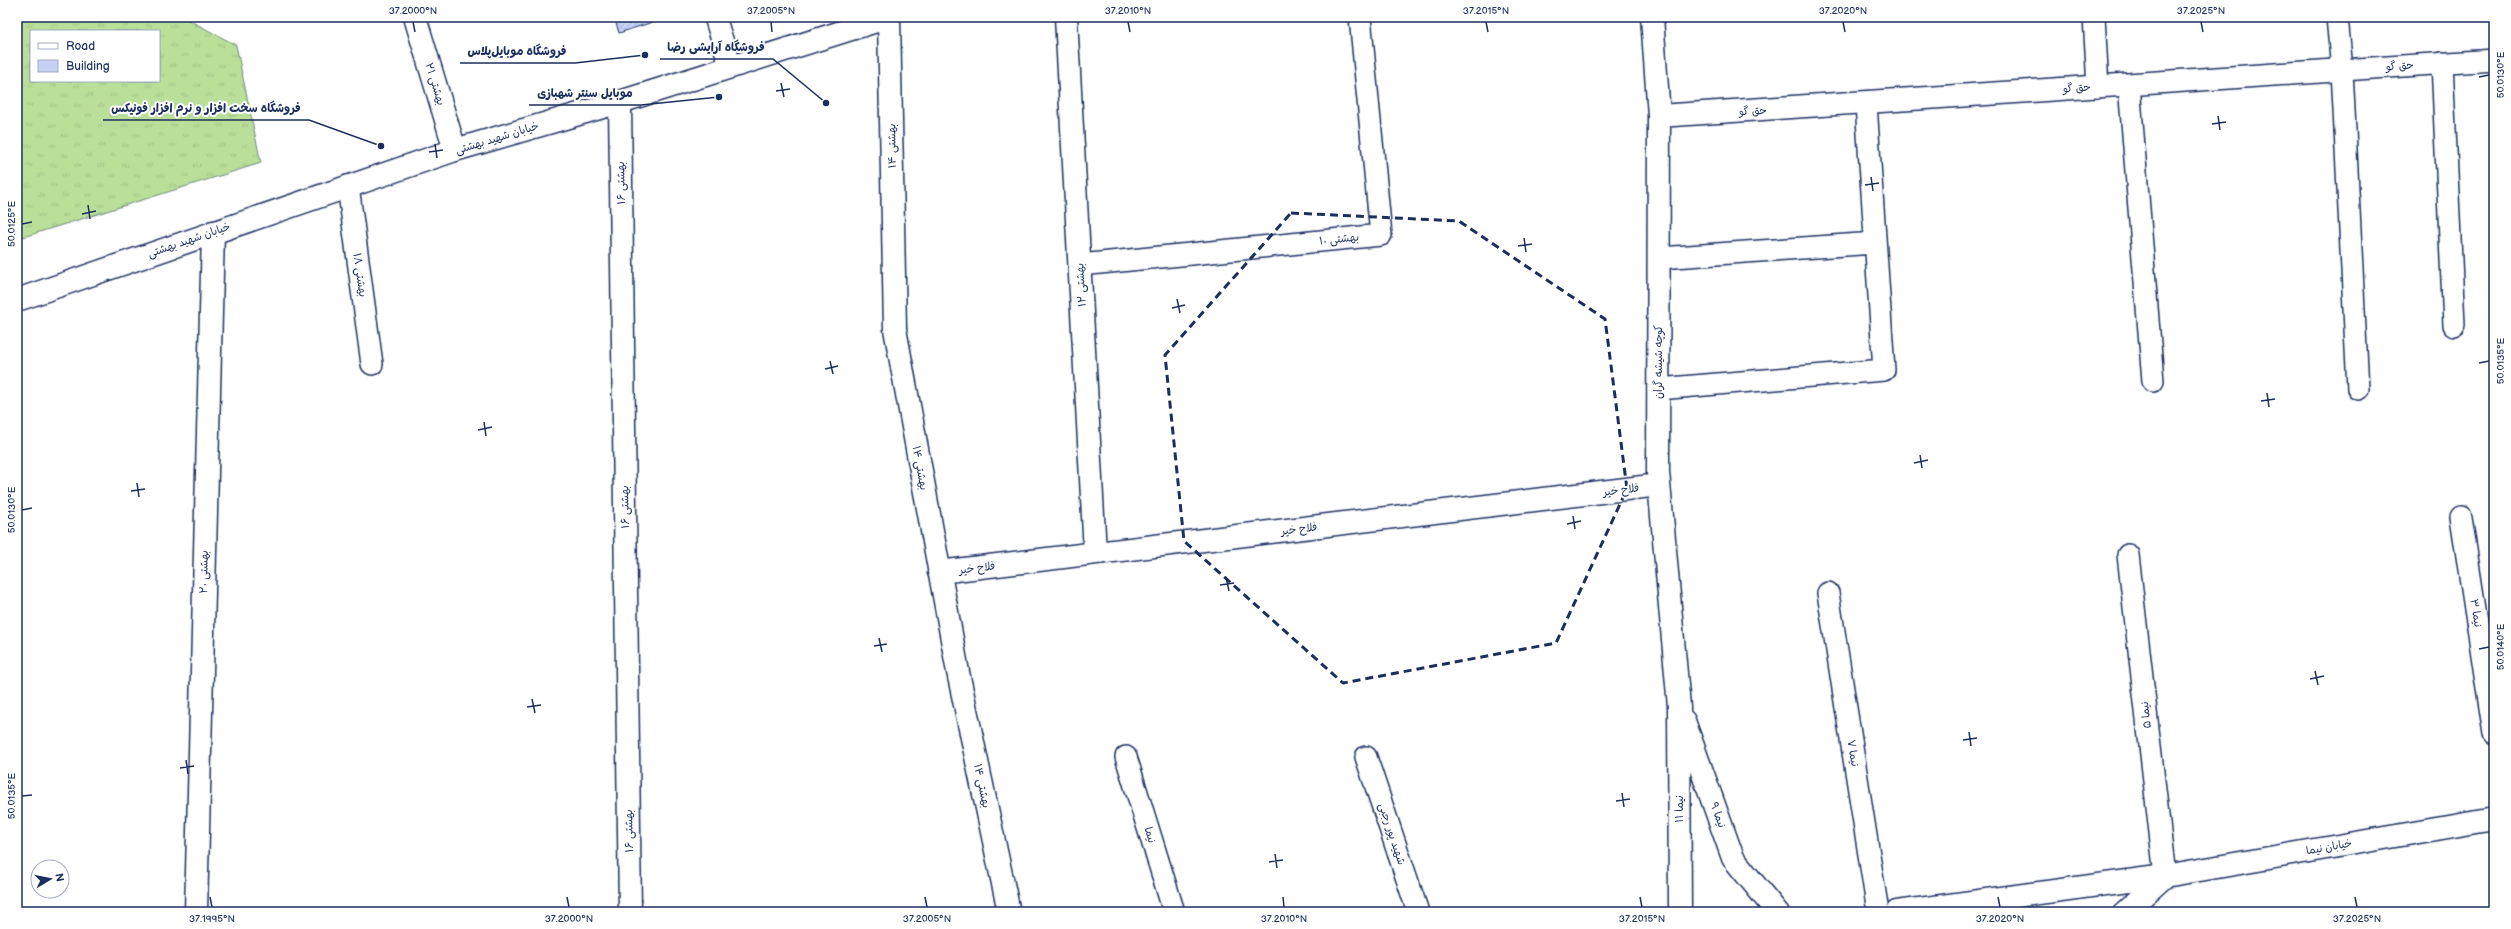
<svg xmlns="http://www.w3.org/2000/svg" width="2511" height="929" viewBox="0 0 2511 929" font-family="'Balsamiq Sans','Playpen Sans Arabic',sans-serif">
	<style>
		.grass { fill: url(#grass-tufts); stroke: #6a877c; fill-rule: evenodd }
		.building { fill: url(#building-hatch); stroke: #1b2f5e }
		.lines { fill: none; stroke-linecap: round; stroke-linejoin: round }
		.lane-casing { stroke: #1b2f5e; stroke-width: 24 }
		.street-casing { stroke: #1b2f5e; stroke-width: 25 }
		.secondary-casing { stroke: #1b2f5e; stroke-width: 25 }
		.lane { stroke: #fff; stroke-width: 21 }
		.street { stroke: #fff; stroke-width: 22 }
		.secondary { stroke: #fff; stroke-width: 22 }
		.marked { fill: none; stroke: #1b2f5e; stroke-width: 3; stroke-dasharray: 8 5; stroke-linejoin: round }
		.ticks { fill: none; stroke: #1b2f5e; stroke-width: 1.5 }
		.labels { text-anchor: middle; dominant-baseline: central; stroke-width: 4; stroke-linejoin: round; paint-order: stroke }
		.street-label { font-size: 11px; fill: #1b2f5e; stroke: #fff }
		.leader { fill: none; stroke: #1b2f5e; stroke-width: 1.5 }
		.callout-dot { fill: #1b2f5e; stroke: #fff; stroke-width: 1.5 }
		.callout-label { font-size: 12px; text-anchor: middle; font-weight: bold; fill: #1b2f5e; stroke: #fff; stroke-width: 4; stroke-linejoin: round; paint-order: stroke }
		.neatline { fill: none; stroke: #1b2f5e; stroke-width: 1.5 }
		.ticks-label { font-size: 10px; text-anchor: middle; fill: #1b2f5e }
	</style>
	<defs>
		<pattern id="grass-tufts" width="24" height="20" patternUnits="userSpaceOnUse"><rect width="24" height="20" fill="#badf99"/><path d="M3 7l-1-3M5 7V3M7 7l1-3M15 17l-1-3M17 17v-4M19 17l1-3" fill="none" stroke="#9fc086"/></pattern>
		<pattern id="building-hatch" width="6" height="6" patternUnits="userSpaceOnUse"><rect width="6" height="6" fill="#c5d0f7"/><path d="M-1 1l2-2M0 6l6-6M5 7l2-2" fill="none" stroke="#a9b3d6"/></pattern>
	</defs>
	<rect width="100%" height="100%" fill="#fff"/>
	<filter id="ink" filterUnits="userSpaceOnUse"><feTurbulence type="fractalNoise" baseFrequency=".025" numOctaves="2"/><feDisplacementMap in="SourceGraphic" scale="8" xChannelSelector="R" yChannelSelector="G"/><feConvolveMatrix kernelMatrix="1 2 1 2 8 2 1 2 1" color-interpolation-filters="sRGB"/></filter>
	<g filter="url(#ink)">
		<!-- grass -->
		<path class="grass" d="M17 17H183L236 45 261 163 17 239ZM31 31H159V81H31Z"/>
		<!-- building -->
		<path class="building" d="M614 17H668L619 33Z"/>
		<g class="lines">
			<!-- lane casing -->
			<g class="lane-casing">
				<path id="lane" d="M715 17 730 65
					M2094 17 2098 87
					M2337 17 2342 70 2358 389
					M2442 63 2454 325
					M2342 70 2494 60
					M2129 85 2153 381
					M348 186 372 364
					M1659 258 1875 243
					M1080 265 1381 235 1360 17
					M1658 389 1884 370 1866 104
					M2461 517 2494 734
					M2128 555 2165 876
					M1828 593 1878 912
					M1126 757 1174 912
					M1366 757 1418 912"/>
			</g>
			<!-- street casing -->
			<g class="street-casing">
				<path id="street" d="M415 17 455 150
					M889 17 895 329 958 672 1009 912
					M1066 17 1095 553
					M1652 17 1659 116 1658 472 1679 707 1680 912
					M620 102 630 912
					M1659 116 2342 70
					M939 572 1659 485
					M1684 721 1733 858 1777 912
					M196 912 213 232
					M1897 912 2165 876 2494 819
					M2125 912 2165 876"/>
			</g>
			<!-- secondary casing -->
			<g class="secondary-casing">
				<path id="secondary" d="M17 300 455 150 620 102 889 17"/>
			</g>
			<!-- lane -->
			<use href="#lane" class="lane"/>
			<!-- street -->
			<use href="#street" class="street"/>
			<!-- secondary -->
			<use href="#secondary" class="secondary"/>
		</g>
	</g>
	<!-- marked area -->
	<path class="marked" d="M1291 213 1459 221 1605 319 1627 489 1556 643 1343 683 1184 541 1165 355Z"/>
	<!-- ticks -->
	<path class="ticks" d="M413 22 415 32M771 22 772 32M1128 22 1130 32M1486 22 1488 32M1843 22 1845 32M2201 22 2203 32M2479 77 2489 75M781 83 784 97M776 91 790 89M2218 116 2220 130M2212 124 2226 122M435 144 437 158M429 152 443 150M1871 177 1873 191M1865 185 1879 183M88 205 90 219M82 214 96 211M22 224 32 222M1524 238 1526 252M1518 246 1532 244M1177 299 1180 313M1172 308 1185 305M830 361 833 374M2479 363 2489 361M825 369 838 366M2267 393 2269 407M2261 401 2275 399M484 422 486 436M478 430 492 427M1920 455 1922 468M1914 463 1928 460M137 483 139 497M131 491 145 489M22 510 32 508M1573 516 1575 529M1567 524 1581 521M1226 577 1229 591M1220 585 1234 583M879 638 882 652M874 646 887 644M2479 649 2489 647M2315 671 2318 685M2310 679 2324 676M532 699 535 713M527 707 541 705M1969 732 1971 746M1963 740 1977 738M186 760 188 774M180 768 194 766M1622 793 1624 807M22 796 32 795M1616 801 1630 799M1275 854 1277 868M1269 862 1283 860M210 897 212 907M567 897 569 907M925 897 927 907M1283 897 1284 907M1640 897 1642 907M1998 897 2000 907M2355 897 2357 907"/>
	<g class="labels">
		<!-- street labels -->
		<g class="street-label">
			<text transform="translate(2400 66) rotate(-4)">حق گو</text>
			<text transform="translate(435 84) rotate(73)">بهشتی ۲۱</text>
			<text transform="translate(2077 88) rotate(-4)">حق گو</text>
			<text transform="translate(1753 111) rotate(-3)">حق گو</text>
			<text transform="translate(497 138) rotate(-17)">خیابان شهید بهشتی</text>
			<text transform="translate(892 146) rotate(-91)">بهشتی ۱۴</text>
			<text transform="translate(621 183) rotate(-91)">بهشتی ۱۶</text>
			<text transform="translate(1339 239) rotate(-6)">بهشتی ۱۰</text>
			<text transform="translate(189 240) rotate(-19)">خیابان شهید بهشتی</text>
			<text transform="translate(360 275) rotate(82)">بهشتی ۱۸</text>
			<text transform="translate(1081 285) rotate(-93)">بهشتی ۱۲</text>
			<text transform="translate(1658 362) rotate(-90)">کوچه شیشه گران</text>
			<text transform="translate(920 468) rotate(80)">بهشتی ۱۴</text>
			<text transform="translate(1621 490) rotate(-7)">فلاح خیر</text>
			<text transform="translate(625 507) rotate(-91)">بهشتی ۱۶</text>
			<text transform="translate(1299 529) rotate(-7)">فلاح خیر</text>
			<text transform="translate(977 568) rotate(-7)">فلاح خیر</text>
			<text transform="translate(204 572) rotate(-89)">بهشتی ۲۰</text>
			<text transform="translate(2476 613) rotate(81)">نیما ۳</text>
			<text transform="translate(2146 715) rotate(-97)">نیما ۵</text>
			<text transform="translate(1853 753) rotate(81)">نیما ۷</text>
			<text transform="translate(982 786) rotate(78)">بهشتی ۱۴</text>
			<text transform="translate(1679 809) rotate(-90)">نیما ۱۱</text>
			<text transform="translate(1718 815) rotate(70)">نیما ۹</text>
			<text transform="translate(629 831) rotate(-91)">بهشتی ۱۶</text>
			<text transform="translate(1392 834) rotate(72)">شهید پور رجبی</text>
			<text transform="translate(1150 835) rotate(73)">نیما</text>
			<text transform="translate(2329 847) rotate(-10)">خیابان نیما</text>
		</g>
	</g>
	<!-- callouts -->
	<path class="leader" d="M826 103L773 59H660M645 55L575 63H460M719 97L641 105H529M381 146L309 120H103"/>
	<g class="callout-dot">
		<circle cx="826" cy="103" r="4"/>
		<circle cx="645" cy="55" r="4"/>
		<circle cx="719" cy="97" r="4"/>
		<circle cx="381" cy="146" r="4"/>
	</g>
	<g class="callout-label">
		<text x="716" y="51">فروشگاه آرایشی رضا</text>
		<text x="517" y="55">فروشگاه موبایل‌پلاس</text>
		<text x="585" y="97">موبایل سنتر شهبازی</text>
		<text x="206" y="112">فروشگاه سخت افزار و نرم افزار فونیکس</text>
	</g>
	<!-- margin -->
	<rect width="2511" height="929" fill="none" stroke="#fff" stroke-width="44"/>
	<!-- legend -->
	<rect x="30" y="30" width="130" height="52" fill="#ffffff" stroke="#a4acbf"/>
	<rect x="38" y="43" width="20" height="6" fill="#ffffff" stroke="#a4acbf"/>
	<text x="66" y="50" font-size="12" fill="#1b2f5e">Road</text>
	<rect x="38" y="60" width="20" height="12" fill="#c5d0f7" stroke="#a4acbf"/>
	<text x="66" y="70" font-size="12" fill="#1b2f5e">Building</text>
	<!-- north arrow -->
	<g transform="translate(50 879) rotate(80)"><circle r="19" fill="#ffffff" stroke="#a4acbf"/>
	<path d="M0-3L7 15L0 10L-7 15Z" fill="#1b2f5e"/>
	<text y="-6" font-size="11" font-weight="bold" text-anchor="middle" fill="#1b2f5e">N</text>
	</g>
	<rect x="22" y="22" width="2467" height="885" class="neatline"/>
	<g class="ticks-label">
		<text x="413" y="14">37.2000°N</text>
		<text x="771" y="14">37.2005°N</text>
		<text x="1128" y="14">37.2010°N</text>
		<text x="1486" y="14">37.2015°N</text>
		<text x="1843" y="14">37.2020°N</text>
		<text x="2201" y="14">37.2025°N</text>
		<text transform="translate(2500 75) rotate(-90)" y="4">50.0130°E</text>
		<text transform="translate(11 224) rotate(-90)" y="4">50.0125°E</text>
		<text transform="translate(2500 361) rotate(-90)" y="4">50.0135°E</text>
		<text transform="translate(11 510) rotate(-90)" y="4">50.0130°E</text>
		<text transform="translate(2500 647) rotate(-90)" y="4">50.0140°E</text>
		<text transform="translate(11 796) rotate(-90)" y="4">50.0135°E</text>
		<text x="212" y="922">37.1995°N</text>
		<text x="569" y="922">37.2000°N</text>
		<text x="927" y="922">37.2005°N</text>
		<text x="1284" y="922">37.2010°N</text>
		<text x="1642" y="922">37.2015°N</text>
		<text x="2000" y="922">37.2020°N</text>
		<text x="2357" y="922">37.2025°N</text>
	</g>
</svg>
